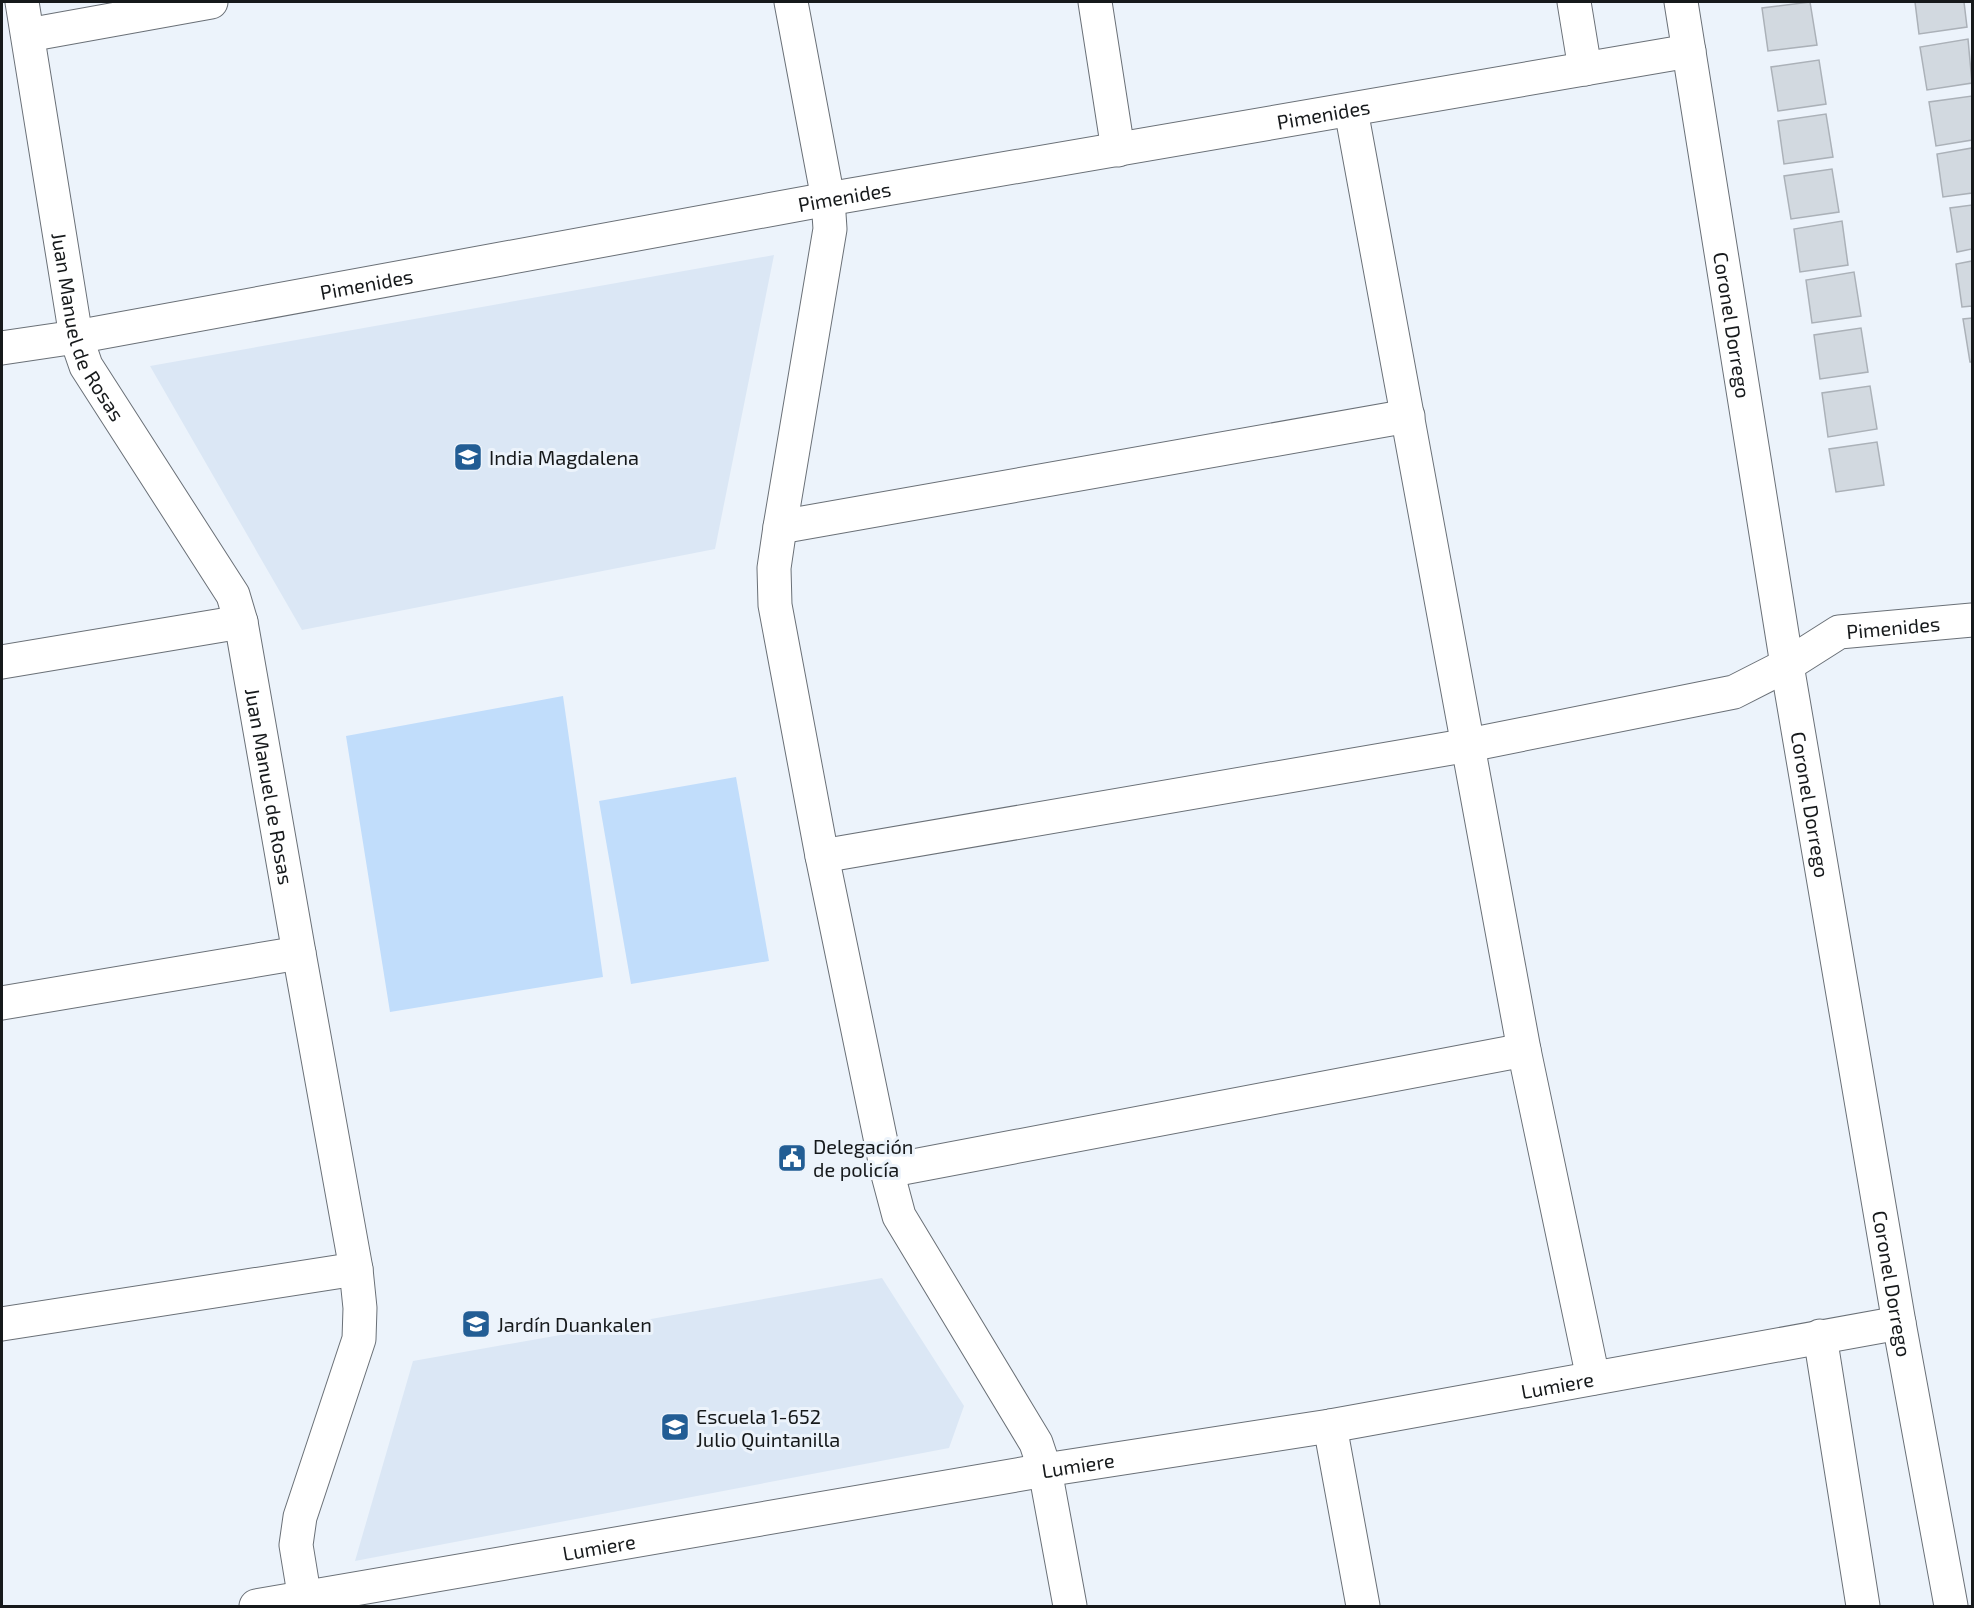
<svg xmlns="http://www.w3.org/2000/svg" width="1974" height="1608" viewBox="0 0 1974 1608" font-family="'Exo 2',sans-serif">
	<style>
		.built { fill: #dbe7f5 }
		.green { fill: #c1ddfb }
		.building { fill: #d2d9e0; stroke: #abb1b8; stroke-width: 1.5 }
		.lines { fill: none; stroke-linecap: round; stroke-linejoin: round }
		.minor-casing { stroke: #6a7077; stroke-width: 35 }
		.minor { stroke: #fff; stroke-width: 33 }
		.labels { text-anchor: middle; dominant-baseline: central; stroke-width: 6; stroke-linejoin: round; paint-order: stroke }
		.street-label { font-size: 20px; fill: #16191b; stroke: #ecf3fb }
		.poi-label { font-size: 20px; fill: #16191b; stroke: #ecf3fb; text-anchor: start }
	</style>
	<rect width="100%" height="100%" fill="#ecf3fb"/>
	<!-- built -->
	<path class="built" d="M774 255 715 549 302 630 150 366Z
		M882 1278 964 1406 949 1448 355 1561 413 1361Z"/>
	<!-- green -->
	<path class="green" d="M563 696 603 977 390 1012 346 736Z
		M736 777 769 961 631 984 599 801Z"/>
	<!-- building -->
	<path class="building" d="M1810 2 1817 45 1768 51 1762 8Z
		M1915 2H1964L1967 27 1919 34Z
		M1968 39 1972 83 1927 90 1920 47Z
		M1819 60 1826 104 1778 111 1771 67Z
		M1972 96V140L1936 146 1929 102Z
		M1826 114 1833 157 1784 164 1778 121Z
		M1972 148V193L1943 197 1937 154Z
		M1832 169 1839 212 1791 219 1784 176Z
		M1972 205V249L1957 252 1950 208Z
		M1842 221 1848 265 1800 272 1794 229Z
		M1972 261V306L1962 307 1956 264Z
		M1854 272 1861 316 1812 323 1806 280Z
		M1972 318V362H1970L1963 319Z
		M1861 328 1868 372 1820 379 1814 335Z
		M1870 386 1877 429 1828 437 1822 393Z
		M1877 442 1884 485 1836 492 1829 449Z"/>
	<g class="lines">
		<!-- minor casing -->
		<g class="minor-casing">
			<g id="minor">
				<path id="s1" d="M22 2 76 337 86 366 233 595 241 622 299 953 356 1269 360 1308 359 1339 300 1517 296 1545 306 1606"/>
				<path d="M791 2 828 199 830 229 780 527 774 568 775 605 822 856 887 1171 899 1216 1036 1443 1045 1470 1070 1606"/>
				<path d="M1095 2 1118 150"/>
				<path d="M1574 2 1585 69"/>
				<path id="s2" d="M1681 2 1787 665 1899 1323 1951 1606"/>
				<path d="M28 35 211 2"/>
				<path d="M1351 110 1524 1050 1593 1378"/>
				<path id="s3" d="M2 348 76 337 828 199 1689 51"/>
				<path d="M780 527 1408 416"/>
				<path d="M2 662 241 622"/>
				<path id="s4" d="M822 856 1469 745 1734 692 1787 665 1839 632 1972 620"/>
				<path d="M2 1003 299 953"/>
				<path d="M887 1171 1524 1050"/>
				<path d="M2 1324 356 1269"/>
				<path d="M1820 1336 1863 1606"/>
				<path d="M1330 1426 1363 1606"/>
				<path id="s5" d="M256 1606 1045 1470 1330 1426 1899 1323"/>
			</g>
		</g>
		<!-- minor -->
		<use href="#minor" class="minor"/>
	</g>
	<!-- icons -->
	<defs>
		<g id="school-square" transform="scale(1.5)"><rect x="-9" y="-9" width="18" height="18" rx="4" fill="#225d94" stroke="#ecf3fb"/><path d="M0-5L7-2L0 1L-7-2ZM-4 1L0 2.5L4 1V4Q0 6-4 4Z" fill="#fff"/></g>
		<g id="civic-square" transform="scale(1.5)"><rect x="-9" y="-9" width="18" height="18" rx="4" fill="#225d94" stroke="#ecf3fb"/><path d="M-.6-6.5H3V-4.5H.6V-3L4-1V1h2V6H-6V1h2V-1L-.6-3ZM-1.2 2.5V6h2.4V2.5Z" fill="#fff"/></g>
	</defs>
	<g fill-rule="evenodd">
		<use href="#school-square" x="468" y="457"/>
		<use href="#civic-square" x="792" y="1158"/>
		<use href="#school-square" x="476" y="1324"/>
		<use href="#school-square" x="675" y="1427"/>
	</g>
	<g class="labels">
		<!-- street labels -->
		<g class="street-label">
			<text stroke="none"><textPath href="#s3" startOffset="1342">Pimenides</textPath></text>
			<text stroke="none"><textPath href="#s3" startOffset="856">Pimenides</textPath></text>
			<text stroke="none"><textPath href="#s3" startOffset="370">Pimenides</textPath></text>
			<text stroke="none"><textPath href="#s1" startOffset="333">Juan Manuel de Rosas</textPath></text>
			<text stroke="none"><textPath href="#s2" startOffset="327">Coronel Dorrego</textPath></text>
			<text stroke="none"><textPath href="#s4" startOffset="1102">Pimenides</textPath></text>
			<text stroke="none"><textPath href="#s1" startOffset="837">Juan Manuel de Rosas</textPath></text>
			<text stroke="none"><textPath href="#s2" startOffset="813">Coronel Dorrego</textPath></text>
			<text stroke="none"><textPath href="#s2" startOffset="1299">Coronel Dorrego</textPath></text>
			<text stroke="none"><textPath href="#s5" startOffset="1320">Lumiere</textPath></text>
			<text stroke="none"><textPath href="#s5" startOffset="834">Lumiere</textPath></text>
			<text stroke="none"><textPath href="#s5" startOffset="348">Lumiere</textPath></text>
		</g>
		<!-- poi labels -->
		<g class="poi-label">
			<text x="489" y="457">India Magdalena</text>
			<text x="813" y="1146">Delegación<tspan x="813" dy="23">de policía</tspan></text>
			<text x="497" y="1324">Jardín Duankalen</text>
			<text x="696" y="1416">Escuela 1-652<tspan x="696" dy="23">Julio Quintanilla</tspan></text>
		</g>
	</g>
	<!-- border -->
	<rect width="1974" height="1608" fill="none" stroke="#16191b" stroke-width="6"/>
</svg>
